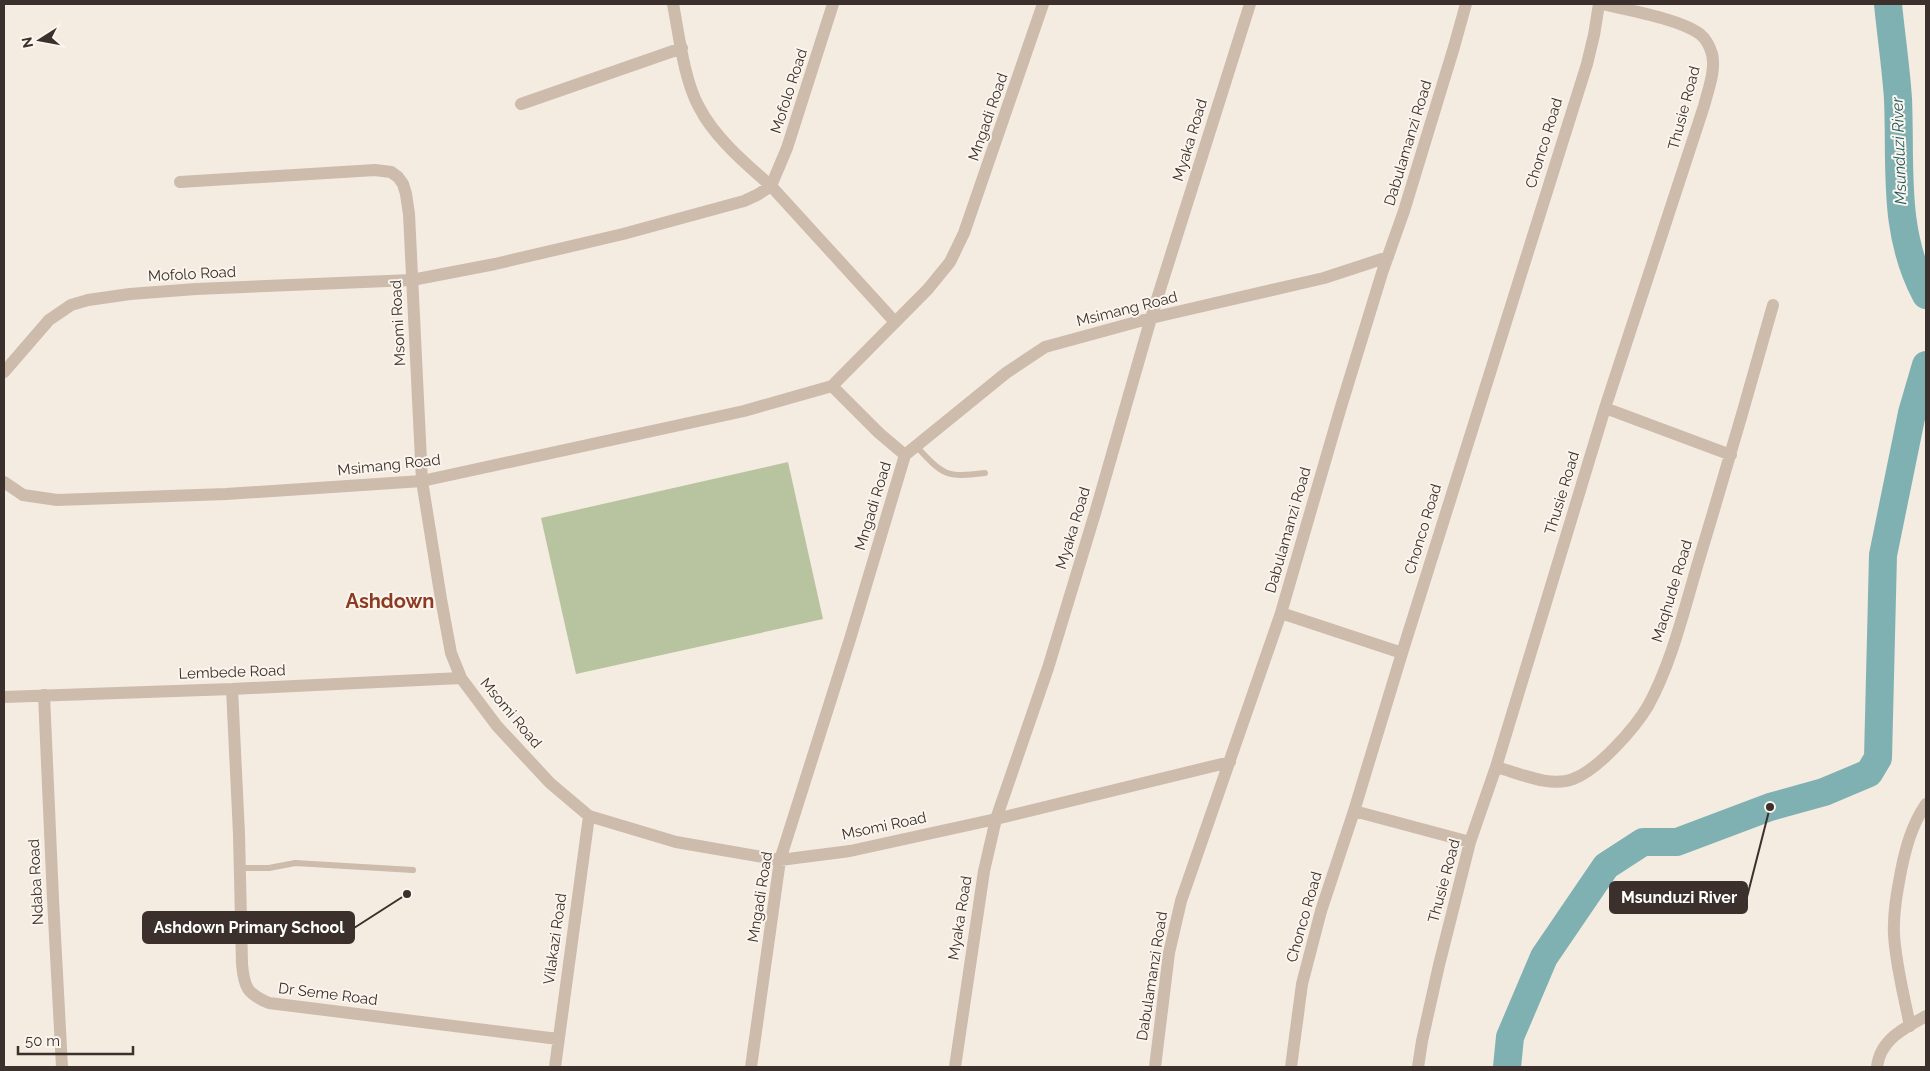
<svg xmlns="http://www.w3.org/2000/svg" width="1930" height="1071" viewBox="0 0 1930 1071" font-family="Raleway,sans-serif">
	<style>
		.green { fill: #b8c4a0 }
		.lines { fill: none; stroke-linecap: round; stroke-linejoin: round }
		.river { stroke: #7fb0b2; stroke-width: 28 }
		.service { stroke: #cdbbac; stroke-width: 6 }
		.minor { stroke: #cdbbac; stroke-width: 12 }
		.tertiary { stroke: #cdbbac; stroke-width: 12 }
		.labels { text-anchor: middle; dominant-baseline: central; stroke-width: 4; stroke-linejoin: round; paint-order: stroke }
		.street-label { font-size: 15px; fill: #3b302b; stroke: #fbf5ee }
		.water-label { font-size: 16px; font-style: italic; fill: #1f5a5e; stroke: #fbf5ee }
		.district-label { font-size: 20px; font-weight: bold; fill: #8c3b22; stroke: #fbf5ee }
		.leader { fill: none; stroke: #3b302b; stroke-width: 2 }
		.callout-dot { fill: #3b302b; stroke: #fbf5ee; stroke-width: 2 }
		.callout { fill: #3b302b; stroke: #3b302b; stroke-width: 2 }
		.callout-label { font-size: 16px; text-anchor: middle; font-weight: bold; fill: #fff }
	</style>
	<rect width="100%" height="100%" fill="#f4ebe1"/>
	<!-- green -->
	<path class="green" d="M788 462 823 619 576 674 541 518Z"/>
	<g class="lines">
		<!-- river -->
		<path class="river" d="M1888 4C1891 35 1896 68 1898 99 1901 168 1892 231 1926 295
			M1507 1067 1510 1037 1544 957 1606 866 1643 842H1677L1770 807 1824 792 1869 773 1878 758 1883 555 1912 413 1926 365"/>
		<!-- service -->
		<path class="service" d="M916 446C943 475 945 478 985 473
			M240 868H269L295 863 413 870"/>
		<!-- minor -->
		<path class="minor" d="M673 4C679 35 684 80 699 107 714 137 746 164 771 186L895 322
			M521 104 682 48
			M180 182 375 170 391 172 398 177 403 184 406 194 409 214 422 481 441 599 451 653 461 678 497 726 550 783 589 816 676 842 780 860 850 851 996 819 1230 762
			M771 186 787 148 833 4
			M4 372 49 320 71 305 88 300 130 294 196 289 412 280 495 264 623 234 744 201 757 195 771 186
			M832 386 879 433 905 455
			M1605 408 1731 455
			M905 455 1006 373 1045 347 1151 318 1324 278 1388 257
			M1281 613 1402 653
			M232 689 239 834 242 964C244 987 247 994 269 1003L558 1039
			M44 695 53 899 62 1067
			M4 697 232 689 461 678
			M1496 767C1519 773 1550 788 1573 779 1598 770 1635 728 1648 706 1672 662 1684 610 1698 563 1724 477 1749 391 1773 305
			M1354 811 1470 842
			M1910 1026C1904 996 1896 966 1894 935 1893 913 1897 892 1901 871 1906 846 1912 825 1926 804
			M555 1067 589 816
			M751 1067 780 860 850 639 905 455
			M955 1067 984 871 996 819 1048 668 1096 510 1151 318 1250 4
			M1155 1067 1169 953 1181 901 1281 613 1340 410 1382 273 1404 211 1454 47 1466 4
			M1291 1067 1302 984 1321 911 1354 811 1402 653 1587 64 1594 35 1599 4
			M1418 1067 1422 1041 1439 965 1470 842 1496 767 1605 408 1704 106C1708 90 1716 70 1712 54 1710 47 1706 39 1700 34 1680 19 1628 10 1602 4
			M1877 1067C1880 1040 1904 1028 1926 1016"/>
		<!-- tertiary -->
		<path class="tertiary" d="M4 482 23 495 57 500 226 494 422 481 744 411 832 386 928 289 950 262 964 233 1043 4"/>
	</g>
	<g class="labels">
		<!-- street labels -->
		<g class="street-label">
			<text transform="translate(789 91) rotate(-72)">Mofolo Road</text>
			<text transform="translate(1684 108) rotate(-75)">Thusie Road</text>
			<text transform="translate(988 117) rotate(-71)">Mngadi Road</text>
			<text transform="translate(1190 140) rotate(-73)">Myaka Road</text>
			<text transform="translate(1408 143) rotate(-73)">Dabulamanzi Road</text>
			<text transform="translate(1544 143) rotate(-73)">Chonco Road</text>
			<text transform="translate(192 274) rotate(-3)">Mofolo Road</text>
			<text transform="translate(1127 309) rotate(-14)">Msimang Road</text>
			<text transform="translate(398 323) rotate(-93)">Msomi Road</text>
			<text transform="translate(389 465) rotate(-6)">Msimang Road</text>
			<text transform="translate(1562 493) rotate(-73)">Thusie Road</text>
			<text transform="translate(873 506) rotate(-73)">Mngadi Road</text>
			<text transform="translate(1073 528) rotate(-73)">Myaka Road</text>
			<text transform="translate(1423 529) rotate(-73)">Chonco Road</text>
			<text transform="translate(1288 530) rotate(-74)">Dabulamanzi Road</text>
			<text transform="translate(1672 591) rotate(-73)">Maqhude Road</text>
			<text transform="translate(232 672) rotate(-2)">Lembede Road</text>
			<text transform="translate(511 713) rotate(50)">Msomi Road</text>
			<text transform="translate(884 826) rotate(-12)">Msomi Road</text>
			<text transform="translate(1444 881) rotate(-75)">Thusie Road</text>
			<text transform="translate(36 882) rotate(-93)">Ndaba Road</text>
			<text transform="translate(760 897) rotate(-81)">Mngadi Road</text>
			<text transform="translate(1304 917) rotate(-74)">Chonco Road</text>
			<text transform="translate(960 918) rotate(-81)">Myaka Road</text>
			<text transform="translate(555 939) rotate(-82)">Vilakazi Road</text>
			<text transform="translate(1152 976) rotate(-81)">Dabulamanzi Road</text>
			<text transform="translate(328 994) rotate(7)">Dr Seme Road</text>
		</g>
		<!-- water labels -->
		<g class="water-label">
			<text transform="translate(1899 151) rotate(-92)">Msunduzi River</text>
		</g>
		<!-- district labels -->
		<g class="district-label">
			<text x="390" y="601">Ashdown</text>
		</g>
	</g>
	<!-- callouts -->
	<path class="leader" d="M1770 807L1747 897M407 894L354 928"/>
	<g class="callout-dot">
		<circle cx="1770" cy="807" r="5"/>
		<circle cx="407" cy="894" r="5"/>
	</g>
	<g class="callout">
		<rect x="1610" y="882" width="137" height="31" rx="5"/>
		<rect x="143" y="912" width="211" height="31" rx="5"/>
	</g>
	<g class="callout-label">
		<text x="1679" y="903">Msunduzi River</text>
		<text x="249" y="933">Ashdown Primary School</text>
	</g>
	<!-- border -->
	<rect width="1930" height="1071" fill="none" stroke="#3b302b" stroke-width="10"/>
	<!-- north arrow -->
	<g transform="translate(40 40) rotate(259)" stroke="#fbf5ee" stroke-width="4" paint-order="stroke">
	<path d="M0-4L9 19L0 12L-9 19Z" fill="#3b302b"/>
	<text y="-8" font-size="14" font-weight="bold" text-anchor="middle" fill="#3b302b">N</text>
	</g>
	<!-- scale -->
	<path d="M18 1046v8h115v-8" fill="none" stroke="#3b302b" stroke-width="2.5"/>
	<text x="25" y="1046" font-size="15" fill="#3b302b" stroke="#fbf5ee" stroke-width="4" paint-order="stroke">50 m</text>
</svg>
